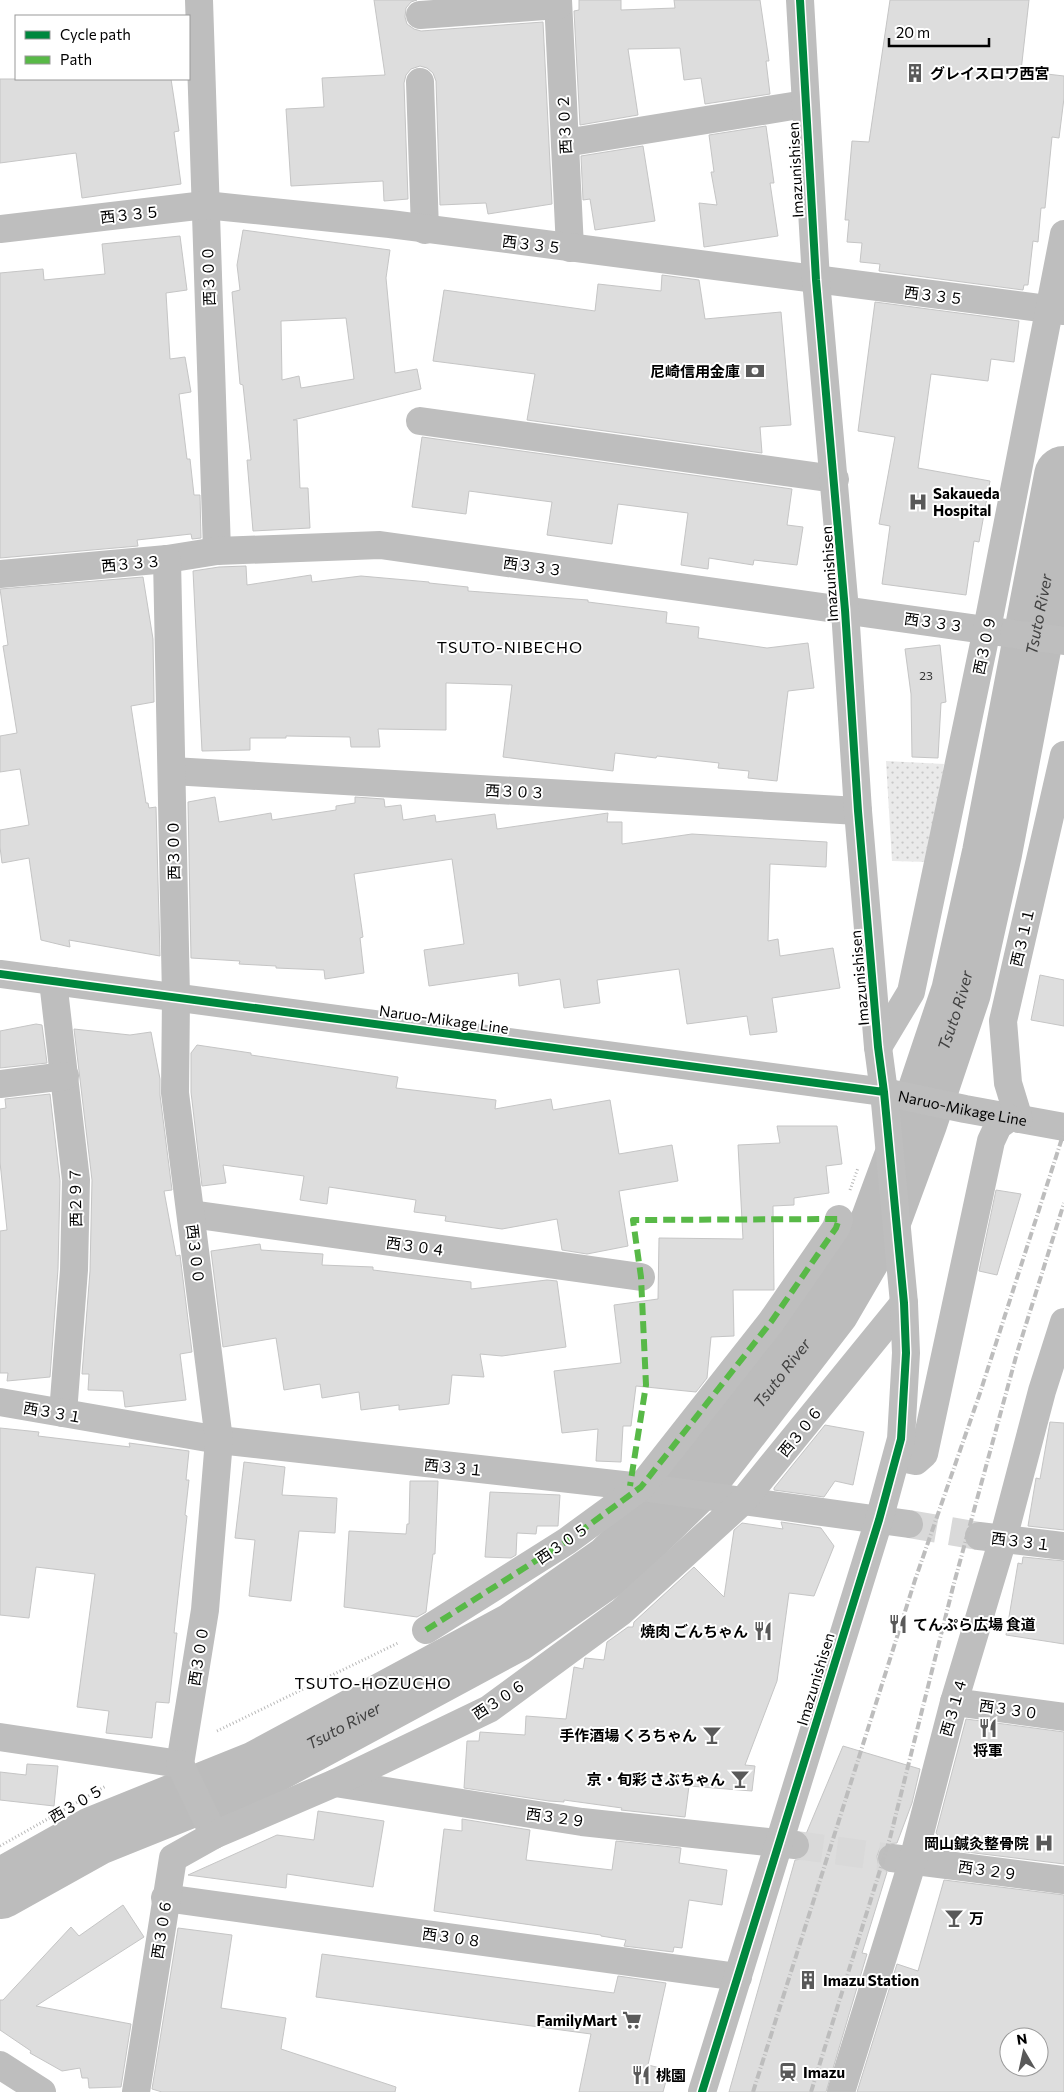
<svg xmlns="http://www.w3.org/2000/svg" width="1064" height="2092" viewBox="0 0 1064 2092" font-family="Commissioner,'Noto Sans JP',sans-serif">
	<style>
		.green { fill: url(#green-dots) }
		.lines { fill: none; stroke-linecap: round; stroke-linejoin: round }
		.river { stroke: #bcbcbc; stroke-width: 60 }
		.building { fill: #ddd; stroke: #c5c5c5; fill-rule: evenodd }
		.minor-tunnel { stroke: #d9d9d9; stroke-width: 28; stroke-dasharray: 28 14; stroke-linecap: butt }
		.path { stroke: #b8b8b8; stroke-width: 3; stroke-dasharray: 1 2.5; stroke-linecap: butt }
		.minor { stroke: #bebebe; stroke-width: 28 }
		.rail { stroke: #bdbdbd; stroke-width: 4; stroke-dasharray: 8 2.5 1 2.5; stroke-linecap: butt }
		.quiet { stroke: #58b947; stroke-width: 6; stroke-dasharray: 12 6; stroke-linecap: butt }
		.cycleway-casing { stroke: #fff; stroke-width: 11 }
		.cycleway { stroke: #00873e; stroke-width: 8 }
		.labels { text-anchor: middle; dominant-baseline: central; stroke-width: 4; stroke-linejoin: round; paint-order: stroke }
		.number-label { font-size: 12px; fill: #373737 }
		.poi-label { font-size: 15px; font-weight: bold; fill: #000; stroke: #fff; text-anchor: start }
		.street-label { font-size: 15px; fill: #000; stroke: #fff }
		.water-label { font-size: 16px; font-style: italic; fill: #414141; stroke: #fff }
		.neighbourhood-label { font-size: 16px; letter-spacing: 1px; fill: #000; stroke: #fff }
	</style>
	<defs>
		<pattern id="green-dots" width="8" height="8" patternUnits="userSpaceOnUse" patternTransform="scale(1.25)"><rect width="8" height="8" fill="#eaeaea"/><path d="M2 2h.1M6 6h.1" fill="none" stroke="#c7c7c7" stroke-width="1.8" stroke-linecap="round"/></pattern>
	</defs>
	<rect width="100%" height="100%" fill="#fff"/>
	<!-- green -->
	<path class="green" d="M886 761 944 764 928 862 892 861Z"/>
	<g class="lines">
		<!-- river -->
		<path class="river" id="s1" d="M0 1889 95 1836 259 1770 515 1632 612 1564 699 1479 830 1309 880 1223 918 1120 961 992 992 853 1064 476"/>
	</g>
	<!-- building -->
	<path class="building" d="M374 0H417L411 2 406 8 405 17 407 24 414 29 421 31 543 22 552 204 488 214 486 203 440 205 436 81 433 73 427 68 420 66 411 69 406 75 404 83 408 199 384 201 383 181 291 186 286 109 324 107 322 78 385 75Z
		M579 0H621V10L675 8 674 0H760L769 61H766L770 94 705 104 701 78 684 80 680 48 628 49 638 115 580 125 574 11 579 10Z
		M890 0H1029L1021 71 1064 76V98L1059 138 1052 137 1045 208H1041L1038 242 1033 241 1028 285H1024L1023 290 879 271 880 264 860 262 862 243 847 242 849 220H845L852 141 869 142Z
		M0 79H171L179 131 174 132 181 184 82 198 76 153 0 163Z
		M766 126 774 183H770L778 236 704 247 699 203 717 205 711 172H714L709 135Z
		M643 146 655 221 595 230 590 199 583 200 581 156Z
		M243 230 390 250 386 278 395 373 417 369 421 389 293 420H297L300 488H308L310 528 253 531 247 460H251L243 385 240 384 232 292 240 290 237 265ZM346 318 354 379 301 388 299 376 282 380 281 321Z
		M180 236 187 290 166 293 170 359 185 357 191 392 179 394 187 459H190L194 495H200L201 538 192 539 191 534 137 540 138 546 0 558V273L43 269 44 280 105 274 102 244Z
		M662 275 699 280 705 319 781 312 791 425 760 427 762 453 527 420 535 374 433 361 444 290 595 311 598 284 661 291Z
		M875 302 1019 321 1014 362 991 359 988 381 931 374 918 468 990 481 979 542 974 541 966 595 882 584 890 526 879 524 895 437 858 431Z
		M422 437 792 489 787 525 803 527 797 565 754 560 753 565 709 558 708 569 681 565 688 513 618 504 612 544 547 535 552 502 469 491 466 514 412 507Z
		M246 566 247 585 311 575 312 582 361 576 429 582V583L468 587V591L588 600V602L667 612 666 623 699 627 698 638 767 648 808 643 814 688 788 691 777 781 748 778 749 771 718 768 719 763 657 756 656 758 615 753 613 771 503 757 512 685 446 683V730L378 729 380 747H351L350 737 286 736V738H250V750L202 751 193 571 219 567Z
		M143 577 153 639 154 702 131 706 146 803H148L149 808 156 807 160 956 69 940 70 947 41 940 29 858 2 863 0 847V830L29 825 20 769 0 772V736L17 733 3 646 8 645 0 589Z
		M940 645 946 702 941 703 938 758 912 757 911 694 905 649Z
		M215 797 219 822 271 813 272 820 336 810V806L355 803V797L384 799 385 807 401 805 403 820 435 815 436 822 495 814 497 829 608 813 607 822H622V844L692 834 827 842 826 867 770 864 768 941 778 939 780 956 833 948 840 988 772 998 777 1032 750 1035 747 1016 687 1024 679 969 597 980 600 1003 564 1008 560 979 519 986 518 973 429 986 424 950 464 944 452 859 354 874 363 937 360 938 364 973 325 979 324 970 276 968V966L239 964 240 961 191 958 188 802Z
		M1040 975 1064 980V1026L1031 1020Z
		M36 1024 42 1025 47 1063 0 1068V1031Z
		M74 1029 130 1035 151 1032 160 1079V1095L172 1190 164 1191 176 1256 180 1255 192 1352 180 1354 186 1400 125 1407 123 1391 88 1390 89 1374H82L90 1271 92 1180Z
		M197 1045 251 1053V1055L398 1077 396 1088 496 1100 495 1109 551 1099 553 1110 610 1100 619 1154 672 1145 678 1181 619 1191 628 1246 587 1254 562 1250 557 1219 502 1229 445 1221 446 1216 414 1212 416 1200 329 1187 327 1204 300 1200 304 1176 223 1165 226 1183 202 1186 191 1092V1053Z
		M50 1094 60 1181 58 1269 50 1377 7 1381 8 1373H0V1231L7 1230 0 1162V1109L6 1108 5 1099Z
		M777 1126H837L842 1164 826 1166 829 1193 794 1198V1205L773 1206 774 1290H733L734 1336 711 1337 707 1378 696 1392 636 1386 631 1426H623L621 1462 596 1461 598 1429 562 1433 554 1371 621 1363 614 1305 658 1299 659 1238 743 1239 738 1145 780 1143Z
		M996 1190 1021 1194 997 1275 979 1271Z
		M260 1244 261 1250 323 1254 322 1265 373 1267V1270L471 1282V1289L547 1280 557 1281 566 1347 502 1356 480 1354 484 1377 452 1375 449 1404 399 1410V1405L361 1410 359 1392 322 1398 320 1384 284 1390 276 1338 223 1347 211 1251Z
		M1050 1422 1064 1423V1530L1028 1526 1036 1478 1040 1479Z
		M825 1425 864 1432 853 1485 835 1481 824 1497 774 1490V1488Z
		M0 1428 39 1432 38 1436 130 1447 129 1443 189 1451 186 1480H189L185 1515 187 1516 174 1633H177L169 1703 156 1702 152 1738 106 1733 109 1711 77 1707 95 1574 36 1567 29 1618 0 1615Z
		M244 1462 285 1467 282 1495 337 1498 335 1533 299 1531 291 1601 249 1596 255 1540 235 1538Z
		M410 1481H438L435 1554H433L426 1612 417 1617 344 1607 349 1531 406 1534 407 1524H409Z
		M490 1492 560 1495 558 1526H537L536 1534 517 1533 516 1555 511 1558 485 1557Z
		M781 1522 821 1528 834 1546 814 1596 789 1593 777 1681 745 1765 755 1766 752 1791 689 1786 685 1817 621 1810 622 1808 564 1800V1802L549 1801 464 1788 467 1741H479L480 1732 525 1735 526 1716 566 1719 574 1667 583 1669 585 1658 604 1660 607 1642 628 1627H633L634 1622 694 1567 724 1597 734 1530 742 1523 783 1529Z
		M1023 1557 1064 1561V1644L1006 1635 1018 1563 1022 1564Z
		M966 1719 1064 1732V1864L950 1850 936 1833Z
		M843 1746 920 1769 912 1803 897 1843 886 1844 880 1848 877 1856 878 1864 887 1872 862 1953 867 1954 826 2092H729L795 1860 802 1859 808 1854 811 1846 809 1839 806 1834Z
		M27 1764 58 1766 54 1806 0 1800V1772L26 1775Z
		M318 1811 384 1821 373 1887 287 1874 286 1888 188 1875 277 1835 314 1840Z
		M462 1819 530 1830 526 1860 612 1870 616 1841 681 1848 679 1863 727 1870 722 1905 689 1900 682 1948 674 1947 673 1952 624 1946 626 1940 601 1936V1935L434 1911 444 1829 462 1831Z
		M944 1880 1064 1895V2092H857L897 1964 918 1971ZM1009 2037H1039V2067H1009Z
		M123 1905 144 1937 36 2006 131 2024 121 2087 89 2088 88 2078H82L80 2068 62 2071 30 2053 31 2051 0 2030V2000H3L71 1927 79 1936Z
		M178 1928 232 1935 221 2008 286 2018 281 2049 396 2087 395 2092H162L152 2089Z
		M322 1954 614 1993 618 1976 666 1983 648 2065 669 2070 663 2092H579L591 2034 316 1997Z"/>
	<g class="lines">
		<!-- minor-tunnel -->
		<path class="minor-tunnel" d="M909 1524 979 1536
			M795 1845 892 1858"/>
		<!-- path -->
		<path class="path" d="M850 1190 858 1168
			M217 1731 398 1643
			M0 1846 106 1786"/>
		<!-- minor -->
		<g class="minor">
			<path d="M199 0 217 551"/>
			<path d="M558 0 570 248"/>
			<path d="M420 15 558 5"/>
			<path d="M420 82 425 230"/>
			<path d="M565 143 805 104"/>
			<path d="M0 229 205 205 390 224 1064 311"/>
			<path d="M420 421 835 479"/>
			<path d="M0 574 167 559 217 551 380 545 1064 641"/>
			<path d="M172 771 858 811"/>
			<path id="s2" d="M0 974 884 1092 965 1109 1064 1127"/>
			<path d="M53 981 76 1180 74 1270 63 1413"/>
			<path d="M878 1047 911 992 987 629 1064 234"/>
			<path d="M0 1084 65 1076"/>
			<path d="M1019 1119 1008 1083 1003 1021 1064 755"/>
			<path d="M191 1214 641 1277"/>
			<path d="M0 1402 219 1440 641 1487 909 1524"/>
			<path d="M897 1457 916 1461 924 1454 991 1141 998 1126 1009 1118"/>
			<path d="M979 1536 1064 1546"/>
			<path d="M426 1630 567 1541 641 1487 771 1322 836 1228 839 1219"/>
			<path d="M954 1702 1064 1717"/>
			<path d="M0 1737 180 1764 205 1610 219 1440 175 1093 176 997 167 559"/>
			<path d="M180 1764 214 1835"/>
			<path d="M335 1783 582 1822 795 1845"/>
			<path d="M892 1858 1064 1880"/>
			<path d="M165 1898 738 1977"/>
			<path d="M0 2065 42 2092"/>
			<path d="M136 2092 173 1858 214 1835 335 1783 489 1709 621 1612 742 1502 904 1303"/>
			<path d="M702 2092 879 1520 901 1439 906 1353 904 1303 884 1092 878 1047 858 811 845 610 816 280 800 0"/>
			<path d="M841 2092 913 1860 954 1702 1003 1539 1042 1391 1064 1322"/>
		</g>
		<!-- rail -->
		<path class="rail" d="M753 2092 915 1580 980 1393 1064 1132
			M811 2092 890 1838 953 1587 1017 1353 1064 1203"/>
		<!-- quiet -->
		<path class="quiet" d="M426 1630 567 1541 641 1487 771 1322 836 1228 839 1219 633 1220 641 1277 646 1385 630 1486"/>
		<!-- cycleway casing -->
		<g class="cycleway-casing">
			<path id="cycleway" d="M0 974 884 1092
				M702 2092 879 1520 901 1439 906 1353 904 1303 884 1092 878 1047 858 811 845 610 816 280 800 0"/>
		</g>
		<!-- cycleway -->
		<use href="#cycleway" class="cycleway"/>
	</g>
	<!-- icons -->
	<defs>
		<g id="building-bare" transform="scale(1.5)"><path d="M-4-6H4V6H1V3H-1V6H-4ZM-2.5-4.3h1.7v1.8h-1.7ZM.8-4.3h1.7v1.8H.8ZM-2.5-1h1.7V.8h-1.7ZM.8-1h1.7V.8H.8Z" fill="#595959" stroke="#fff" stroke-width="2.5" paint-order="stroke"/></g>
		<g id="bank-bare" transform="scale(1.5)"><path d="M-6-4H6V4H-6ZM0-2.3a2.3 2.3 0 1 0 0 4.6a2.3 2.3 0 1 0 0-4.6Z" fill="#595959" stroke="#fff" stroke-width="2.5" paint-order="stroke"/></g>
		<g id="hospital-bare" transform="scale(1.5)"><path d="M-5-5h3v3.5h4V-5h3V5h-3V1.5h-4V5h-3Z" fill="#595959" stroke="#fff" stroke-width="2.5" paint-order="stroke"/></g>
		<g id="restaurant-bare" transform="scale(1.5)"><path d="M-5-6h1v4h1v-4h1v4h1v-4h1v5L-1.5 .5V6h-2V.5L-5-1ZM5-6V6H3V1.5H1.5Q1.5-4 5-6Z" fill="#595959" stroke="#fff" stroke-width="2.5" paint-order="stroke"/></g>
		<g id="bar-bare" transform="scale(1.5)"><path d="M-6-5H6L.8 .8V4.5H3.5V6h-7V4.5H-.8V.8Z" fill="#595959" stroke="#fff" stroke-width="2.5" paint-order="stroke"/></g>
		<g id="supermarket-bare" transform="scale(1.5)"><path d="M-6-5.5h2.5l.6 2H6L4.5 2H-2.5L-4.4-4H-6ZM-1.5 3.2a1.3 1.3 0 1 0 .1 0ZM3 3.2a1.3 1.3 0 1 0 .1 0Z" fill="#595959" stroke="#fff" stroke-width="2.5" paint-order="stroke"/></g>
		<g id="station-bare" transform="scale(1.5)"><path d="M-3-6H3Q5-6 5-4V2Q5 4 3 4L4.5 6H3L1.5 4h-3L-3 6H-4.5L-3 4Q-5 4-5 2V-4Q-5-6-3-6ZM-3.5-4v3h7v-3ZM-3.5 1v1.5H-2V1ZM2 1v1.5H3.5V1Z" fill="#595959" stroke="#fff" stroke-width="2.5" paint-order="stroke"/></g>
	</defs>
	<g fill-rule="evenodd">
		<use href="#building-bare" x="915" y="73"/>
		<use href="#bank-bare" x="755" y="371"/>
		<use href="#hospital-bare" x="918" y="502"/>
		<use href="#restaurant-bare" x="898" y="1624"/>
		<use href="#restaurant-bare" x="763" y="1631"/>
		<use href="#restaurant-bare" x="988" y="1728"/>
		<use href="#bar-bare" x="712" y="1735"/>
		<use href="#bar-bare" x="740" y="1779"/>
		<use href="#hospital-bare" x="1044" y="1843"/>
		<use href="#bar-bare" x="954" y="1918"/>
		<use href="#building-bare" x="808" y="1980"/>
		<use href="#supermarket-bare" x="632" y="2020"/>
		<use href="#station-bare" x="788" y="2072"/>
		<use href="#restaurant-bare" x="641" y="2075"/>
	</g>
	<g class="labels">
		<!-- number labels -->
		<g class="number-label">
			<text x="926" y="675">23</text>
		</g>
		<!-- poi labels -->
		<g class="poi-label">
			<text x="930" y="73">グレイスロワ西宮</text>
			<text x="740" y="371" text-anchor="end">尼崎信用金庫</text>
			<text x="933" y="493">Sakaueda<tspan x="933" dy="17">Hospital</tspan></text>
			<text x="913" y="1624">てんぷら広場 食道</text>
			<text x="748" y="1631" text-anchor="end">焼肉 ごんちゃん</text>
			<text x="697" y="1735" text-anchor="end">手作酒場 くろちゃん</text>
			<text x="988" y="1750" text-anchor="middle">将軍</text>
			<text x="725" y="1779" text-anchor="end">京・旬彩 さぶちゃん</text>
			<text x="1029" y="1843" text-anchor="end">岡山鍼灸整骨院</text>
			<text x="969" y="1918">万</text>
			<text x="823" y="1980">Imazu Station</text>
			<text x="617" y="2020" text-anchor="end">FamilyMart</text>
			<text x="803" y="2072">Imazu</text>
			<text x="656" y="2075">桃園</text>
		</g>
		<!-- street labels -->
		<g class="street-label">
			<text transform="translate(564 124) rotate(-93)">西３０２</text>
			<text transform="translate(795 170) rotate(-93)">Imazunishisen</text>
			<text transform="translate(130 214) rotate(-6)">西３３５</text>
			<text transform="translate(532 244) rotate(7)">西３３５</text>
			<text transform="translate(208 276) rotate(-92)">西３００</text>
			<text transform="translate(934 295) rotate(7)">西３３５</text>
			<text transform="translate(131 563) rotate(-5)">西３３３</text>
			<text transform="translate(533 566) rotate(8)">西３３３</text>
			<text transform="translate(829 574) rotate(-94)">Imazunishisen</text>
			<text transform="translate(934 622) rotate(8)">西３３３</text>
			<text transform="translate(984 645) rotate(-78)">西３０９</text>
			<text transform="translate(515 791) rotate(3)">西３０３</text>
			<text transform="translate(173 850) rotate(-91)">西３００</text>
			<text transform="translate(1022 937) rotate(-77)">西３１１</text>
			<text transform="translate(859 978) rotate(-95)">Imazunishisen</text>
			<text transform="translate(444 1019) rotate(8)">Naruo-Mikage Line</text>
			<text stroke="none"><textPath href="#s2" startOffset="972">Naruo-Mikage Line</textPath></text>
			<text transform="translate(75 1197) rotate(-91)">西２９７</text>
			<text transform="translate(416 1246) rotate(8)">西３０４</text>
			<text transform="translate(196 1254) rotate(83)">西３００</text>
			<text transform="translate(53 1412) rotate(10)">西３３１</text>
			<text transform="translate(800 1431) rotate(-51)">西３０６</text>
			<text transform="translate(454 1467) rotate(6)">西３３１</text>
			<text transform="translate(1021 1541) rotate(7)">西３３１</text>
			<text transform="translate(562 1543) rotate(-34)">西３０５</text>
			<text transform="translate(198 1656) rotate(-81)">西３００</text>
			<text transform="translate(815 1679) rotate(-73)">Imazunishisen</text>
			<text transform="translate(499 1699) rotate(-33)">西３０６</text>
			<text transform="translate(953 1707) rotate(-74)">西３１４</text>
			<text transform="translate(1009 1709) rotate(8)">西３３０</text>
			<text transform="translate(76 1803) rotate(-30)">西３０５</text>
			<text transform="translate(556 1817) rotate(8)">西３２９</text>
			<text transform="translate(988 1870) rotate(8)">西３２９</text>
			<text transform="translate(161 1929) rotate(-81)">西３０６</text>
			<text transform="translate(452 1937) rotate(8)">西３０８</text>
		</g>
		<!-- water labels -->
		<g class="water-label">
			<text stroke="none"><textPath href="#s1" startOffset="1761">Tsuto River</textPath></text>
			<text stroke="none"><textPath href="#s1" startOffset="1356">Tsuto River</textPath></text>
			<text stroke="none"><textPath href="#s1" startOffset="951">Tsuto River</textPath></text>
			<text stroke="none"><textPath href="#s1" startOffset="381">Tsuto River</textPath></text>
		</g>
		<!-- neighbourhood labels -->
		<g class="neighbourhood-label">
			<text x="510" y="646">TSUTO-NIBECHO</text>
			<text x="373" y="1682">TSUTO-HOZUCHO</text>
		</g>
	</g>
	<!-- legend -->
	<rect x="15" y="15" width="175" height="65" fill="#ffffff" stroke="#999999"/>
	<rect x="25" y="31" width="25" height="8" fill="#00873e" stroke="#999999"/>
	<text x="60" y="40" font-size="15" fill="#000000">Cycle path</text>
	<rect x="25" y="56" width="25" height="8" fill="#58b947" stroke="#999999"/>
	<text x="60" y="65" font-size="15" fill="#000000">Path</text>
	<!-- north arrow -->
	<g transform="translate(1024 2052) rotate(351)"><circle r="24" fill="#ffffff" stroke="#999999"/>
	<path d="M0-4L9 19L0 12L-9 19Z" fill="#595959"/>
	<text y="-8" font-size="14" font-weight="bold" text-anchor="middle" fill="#000000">N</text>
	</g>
	<!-- scale -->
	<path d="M889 38v8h100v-8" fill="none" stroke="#000000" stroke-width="2.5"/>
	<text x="896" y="38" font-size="15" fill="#000000" stroke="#ffffff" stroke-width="4" paint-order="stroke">20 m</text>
</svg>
